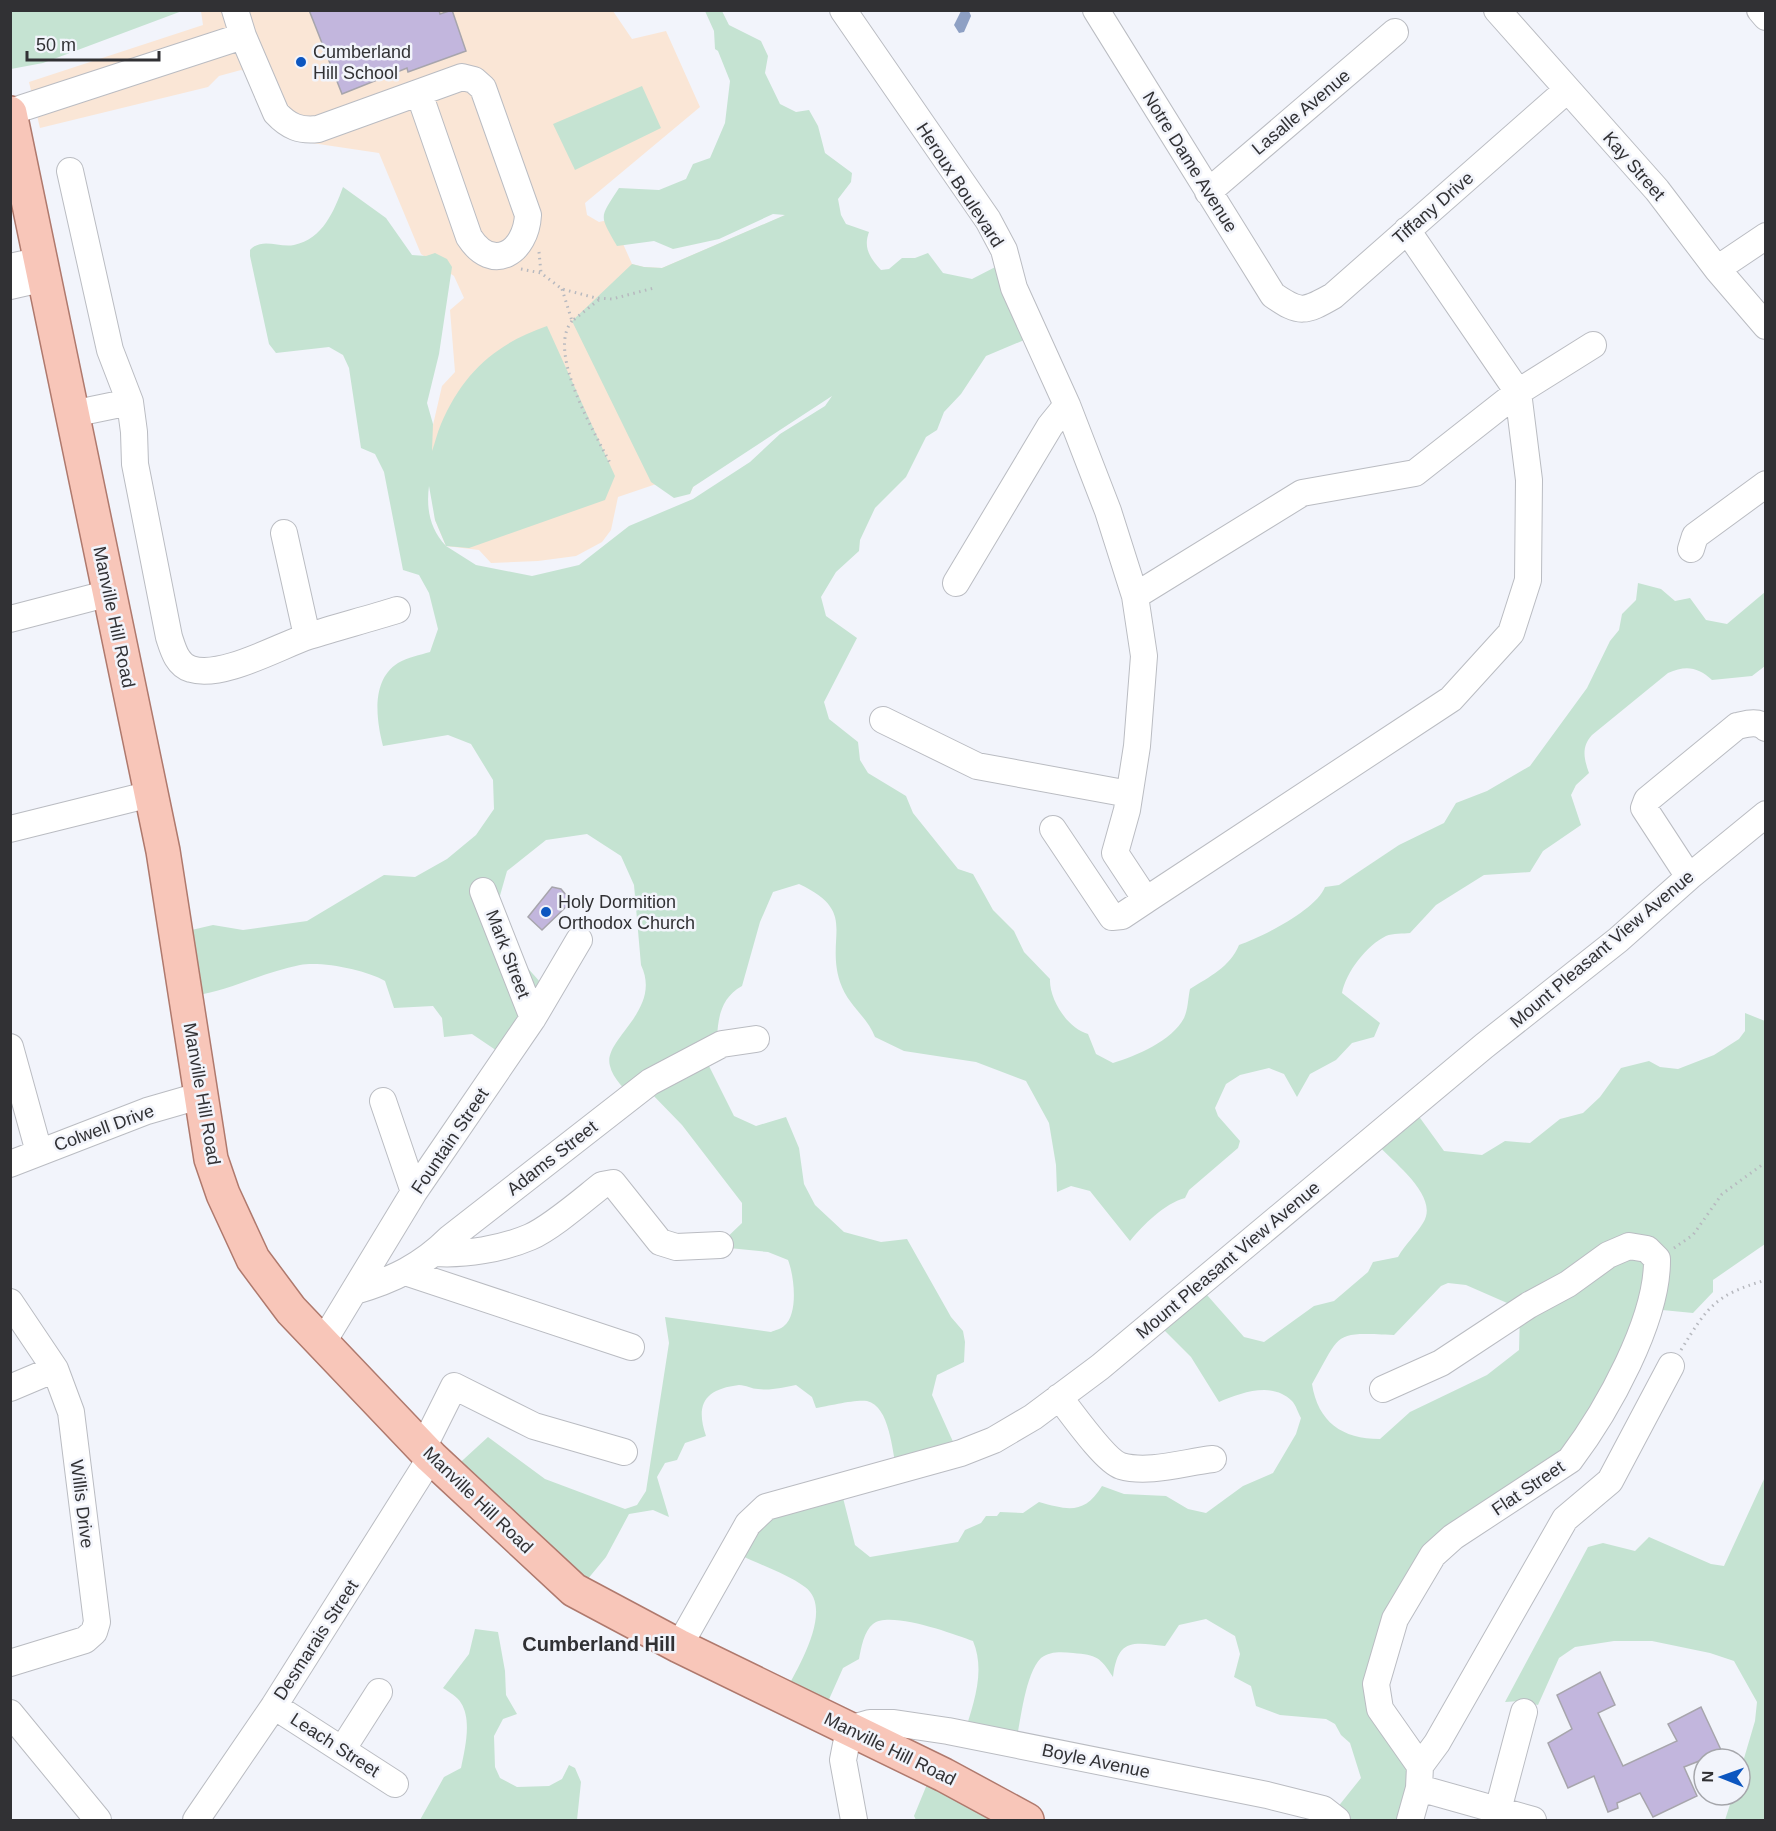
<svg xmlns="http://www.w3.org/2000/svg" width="1776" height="1831" viewBox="0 0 1776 1831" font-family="Arial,sans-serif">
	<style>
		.education { fill: #fae6d6 }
		.green { fill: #c5e3d2; fill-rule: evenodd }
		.water { fill: #8ea0c4 }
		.building { fill: #c2b6dd; stroke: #a7a5ac; stroke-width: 1.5 }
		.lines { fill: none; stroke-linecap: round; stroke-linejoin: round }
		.minor-casing { stroke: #babcc2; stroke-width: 28 }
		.major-casing { stroke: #af796d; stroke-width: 36 }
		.path { stroke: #b7b9bf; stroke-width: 3; stroke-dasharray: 1.5 4.5; stroke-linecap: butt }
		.minor { stroke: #fff; stroke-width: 26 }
		.major { stroke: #f8c6b9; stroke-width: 33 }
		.poi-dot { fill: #0c56c0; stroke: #f2f4fb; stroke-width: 2 }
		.labels { text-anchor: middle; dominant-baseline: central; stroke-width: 5; stroke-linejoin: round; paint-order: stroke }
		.poi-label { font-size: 18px; fill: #313134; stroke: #f2f4fb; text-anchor: start }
		.street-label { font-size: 18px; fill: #313134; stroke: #f2f4fb }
		.neighbourhood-label { font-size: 20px; font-weight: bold; fill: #313134; stroke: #f2f4fb }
	</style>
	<rect width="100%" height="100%" fill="#f2f4fb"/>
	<!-- education -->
	<path class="education" d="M201 11H613L632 39 666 31 700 107 585 203 587 215 599 222 612 219 632 264 644 267 662 268 816 202 690 494 668 480 618 497 611 530 602 542 576 556 538 561 491 563 479 550 446 546 435 520 430 438 442 386 455 372 450 310 464 298 454 276 421 254 379 153 305 142 252 74 241 70 219 76 208 87 40 128 29 82 203 25Z"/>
	<!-- green -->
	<path class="green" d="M11 10H182V11L43 63 11 69Z
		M705 11H722L729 25 761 41 768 56 765 73 780 104 796 112 809 110 818 126 825 153 852 173 851 182 838 199 841 215 846 224 869 232C863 248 870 258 881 270L889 269 902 258H915L928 253 943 273 972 279 1007 261 1036 335 986 356 961 394 944 412 937 430 926 437 906 477 875 508 860 540 859 551 836 572 821 597 826 616 857 638 824 702 829 719 858 742 860 760 868 773 906 796 913 813 958 869 973 874 993 910 1014 931 1024 952 1050 979C1049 999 1067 1028 1088 1034L1096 1054 1113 1063C1136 1056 1172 1041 1184 1018 1188 1010 1188 998 1190 989 1209 977 1230 967 1239 945 1262 937 1316 910 1325 887L1339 885 1399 845 1444 823 1456 803 1487 791 1530 766 1587 688 1610 641 1619 630 1622 614 1636 600 1638 583 1661 589 1675 601 1690 598 1706 620 1727 624 1765 592V666L1752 676 1712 680C1698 667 1686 665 1668 673L1592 735C1581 747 1584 759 1589 773L1576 785 1571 795 1581 825 1543 851 1530 872 1484 875 1436 905 1410 933C1403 934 1393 933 1386 936 1367 945 1346 972 1342 993L1380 1023 1374 1037 1352 1043 1336 1060 1310 1074 1297 1097 1284 1074 1269 1068 1240 1075 1226 1084 1215 1108 1218 1116 1240 1141 1238 1148 1189 1190 1185 1198C1164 1204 1144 1224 1130 1241L1090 1191 1071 1186 1057 1192 1056 1165 1049 1123 1026 1081 976 1062 904 1051 875 1037C867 1016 848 1006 840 982 825 935 859 912 799 884L773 892 760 922 742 986C715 1001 718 1029 716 1056L708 1064 734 1116 756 1126 786 1117 799 1148 804 1184 815 1205 844 1232 881 1242 907 1239 951 1317 963 1331 965 1342 964 1362 937 1375 932 1395 959 1455 897 1471C892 1452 890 1406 867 1401 856 1399 828 1406 816 1408L812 1397 796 1385C784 1387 770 1391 758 1389 752 1389 746 1385 739 1385 705 1389 695 1404 706 1436L685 1443 677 1460 665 1463 657 1477 669 1517 653 1510 629 1514 606 1557 582 1586 452 1470 488 1437 545 1479 625 1509 637 1505 646 1491 669 1343 665 1317 771 1332C775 1330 781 1329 784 1326 799 1314 794 1275 788 1260L768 1252 719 1247 718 1246 742 1223V1203L682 1125 649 1091 634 1100C625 1089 613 1079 610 1066 602 1039 663 1011 641 965L634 885 621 856 587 834 546 840 507 871 499 899 516 955 541 983 506 1057 472 1034 444 1037 442 1018 433 1006 394 1008 385 981C366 970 322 961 300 965 263 972 230 991 193 996L183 932 213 925 243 930 307 921 384 875 415 877 447 859 476 835 494 809 493 780 471 744 448 735 383 746C376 719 371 680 398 663 408 657 420 655 430 652L438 629 429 593 419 575 403 570 384 472 375 454 361 448 349 368 343 355 329 347 276 353 269 344 250 256V250C262 237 279 248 294 245 323 239 334 211 343 187L386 218 412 255 426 256 435 253 447 259 452 267 439 354 427 403 433 424 432 451C435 443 437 433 441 424 463 373 495 344 547 326L615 476 605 500 469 548 446 546 476 565 532 576 579 565 629 526 693 499 750 462 780 434 825 406 832 396 693 487 690 494 674 498 651 482 572 321 632 264 644 267 662 268 785 215 773 214 719 239 673 249 654 241 617 246C599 214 599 219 619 188L659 190 686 179 693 164 710 158 725 123 730 81 718 51 715 49 714 31ZM429 486 435 520 446 546C430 529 426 509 429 486Z
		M642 86 661 128 575 170 553 124Z
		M1745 1013 1765 1021V1244L1713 1280V1292L1693 1313 1652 1309 1602 1421 1462 1530 1388 1653 1386 1694 1412 1748 1413 1820H1336L1333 1813 1361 1778 1350 1743 1341 1735 1335 1724 1326 1719 1280 1715 1256 1706 1251 1686 1234 1677 1240 1654 1235 1636 1206 1619 1179 1625 1165 1646C1131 1642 1118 1639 1113 1677 1100 1657 1097 1655 1073 1653 1062 1652 1050 1651 1041 1658 1025 1674 1021 1720 1016 1742L964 1735C973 1704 986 1672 973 1641 954 1634 889 1610 873 1624 864 1631 861 1648 859 1659L843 1668 822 1715 784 1694C796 1671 835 1609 805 1587 786 1573 760 1565 738 1554L771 1507 840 1486 855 1545 870 1557 958 1542 965 1530 981 1523 986 1516H997L1000 1512 1023 1513 1039 1502C1068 1510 1084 1515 1102 1486L1124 1494 1166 1496 1188 1509 1206 1513 1243 1486 1273 1473 1296 1434 1301 1418C1298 1413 1296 1405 1292 1401 1272 1381 1241 1393 1219 1402L1191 1357 1161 1327 1200 1287 1244 1337 1264 1342 1314 1306 1334 1301 1368 1272 1373 1262 1398 1257C1405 1244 1416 1235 1423 1223 1440 1197 1395 1164 1378 1145L1415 1111 1444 1151 1482 1155 1505 1141 1530 1143 1560 1119 1583 1113 1600 1097 1621 1068 1649 1061 1660 1067 1678 1069 1714 1055 1739 1039 1745 1031ZM1448 1283 1466 1285 1514 1306 1520 1312 1519 1350 1487 1375 1410 1412 1380 1439C1342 1439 1318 1422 1312 1384 1342 1332 1332 1332 1394 1335L1441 1286Z
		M1765 1477V1820H1725L1733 1795H1740V1772L1755 1721 1757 1702 1734 1661 1710 1653 1652 1641H1614L1575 1647 1559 1658 1538 1705 1520 1701 1505 1702 1588 1547 1603 1543 1635 1551 1649 1537 1711 1564 1724 1566Z
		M475 1629 498 1632 505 1671 506 1695 517 1714 503 1719 494 1736 495 1767 500 1778 517 1787 549 1786 562 1779 569 1765 575 1768 581 1782 577 1820H420L444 1777 461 1768C465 1749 472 1720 461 1703 458 1697 449 1692 443 1688L469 1654Z
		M930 1777 1020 1820H916L914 1816Z"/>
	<!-- water -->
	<path class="water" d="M961 11H969L971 16 964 32 959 33 954 25Z"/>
	<!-- building -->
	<path class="building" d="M309 10H439L440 14 452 10 466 51 408 72 407 68 342 94Z
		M552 887 561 889 567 896 569 904 542 930 528 917Z
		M1600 1672 1615 1705 1598 1713 1623 1766 1677 1741 1668 1724 1701 1707 1722 1752 1684 1767 1697 1796 1653 1817 1640 1793 1617 1803 1618 1808 1608 1812 1594 1776 1568 1788 1548 1743 1572 1729 1557 1695Z"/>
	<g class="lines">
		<!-- minor casing -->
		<g class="minor-casing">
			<path id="minor" d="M843 10 988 220 1004 250 1014 288 1067 405 1108 511 1135 596 1144 656 1137 746 1127 810 1115 853 1146 900 1451 699 1511 633 1528 580 1529 480 1518 392 1407 230
				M1096 10 1273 295C1300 314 1305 312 1333 296L1567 90
				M1497 10 1657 190 1717 269 1766 326
				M1760 10 1766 17
				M243 36 276 113C289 127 300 131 318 129L462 77 474 80 483 88 528 215C526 252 493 274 469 237L419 93
				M10 112 243 36 235 10
				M70 171 110 350 130 402 134 432 135 464 169 637C173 649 177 665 191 669 222 679 279 646 309 636 338 627 368 619 397 610
				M1208 192 1395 32
				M10 267 42 260
				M1717 269 1766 236
				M10 286 45 278
				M72 414 130 402
				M284 533 307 636
				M1691 549 1695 536 1766 484
				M956 583 1050 426 1067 405
				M1135 596 1302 493 1415 473 1518 392 1593 345
				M10 619 110 593
				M883 720 977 766 1129 794
				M10 829 151 794
				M1053 829 1112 917 1122 916 1146 900
				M1689 877 1644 808 1647 800 1737 726C1746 724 1758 720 1766 728
				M483 891 533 1018
				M10 1047 39 1152
				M383 1101 414 1192
				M10 1164 147 1111 199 1096
				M435 1253C465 1255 502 1249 530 1237 551 1228 583 1200 602 1185L613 1183 660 1242 676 1247 720 1245
				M405 1272 631 1347
				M355 1291C393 1280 422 1266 450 1238L650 1082 722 1044 756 1039
				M10 1302 55 1369 71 1412 97 1622 94 1632 85 1640 10 1663
				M323 1342 414 1192 533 1018 579 940
				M10 1388 55 1369
				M1383 1389 1441 1363 1529 1305 1568 1284 1608 1255 1629 1246 1647 1249 1657 1259C1658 1320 1607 1411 1570 1460L1453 1537 1433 1555 1395 1619 1376 1684 1380 1709 1420 1766 1419 1788 1410 1820
				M1059 1397C1071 1412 1105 1461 1121 1466 1149 1474 1185 1462 1213 1459
				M423 1448 454 1386 534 1426 624 1452
				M679 1646 748 1524 766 1507 961 1453 994 1440 1033 1417 1100 1367 1484 1046 1618 940 1689 877 1766 814
				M274 1706 395 1784
				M10 1713 98 1820
				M342 1750 379 1692
				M1420 1766 1437 1743 1565 1519 1610 1481 1671 1366
				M1419 1788 1533 1820
				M1498 1810 1524 1712
				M196 1820 274 1706 431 1457
				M854 1820 843 1760 849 1729 870 1723H894L948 1731 1267 1795 1323 1809 1337 1820"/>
		</g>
		<!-- major casing -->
		<g class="major-casing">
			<path id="major" d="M10 113 163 851 211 1159 223 1194 253 1259 291 1310 431 1457 574 1590 679 1646 944 1775 1027 1820"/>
		</g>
		<!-- path -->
		<path class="path" d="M539 252 541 273
			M521 269 541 273 562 289 596 298 612 299 654 288
			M562 289 572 321 600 299
			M572 321C546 352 595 433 610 463
			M1674 1248 1693 1235 1722 1194 1766 1162
			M1681 1350C1708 1306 1715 1295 1766 1280"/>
		<!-- minor -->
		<use href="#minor" class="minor"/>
		<!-- major -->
		<use href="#major" class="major"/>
	</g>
	<!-- markers -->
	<g class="poi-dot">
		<circle cx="301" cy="62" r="6"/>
		<circle cx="546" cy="912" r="6"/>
	</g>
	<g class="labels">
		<!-- poi labels -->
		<g class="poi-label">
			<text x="313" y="52">Cumberland<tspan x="313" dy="21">Hill School</tspan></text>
			<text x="558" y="902">Holy Dormition<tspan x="558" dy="21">Orthodox Church</tspan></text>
		</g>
		<!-- street labels -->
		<g class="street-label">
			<text transform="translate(1301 112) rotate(-40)">Lasalle Avenue</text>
			<text transform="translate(1190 162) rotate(58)">Notre Dame Avenue</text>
			<text transform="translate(1634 166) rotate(49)">Kay Street</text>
			<text transform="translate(960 185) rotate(57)">Heroux Boulevard</text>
			<text transform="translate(1433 208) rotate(-41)">Tiffany Drive</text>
			<text transform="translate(114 617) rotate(78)">Manville Hill Road</text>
			<text transform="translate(1602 949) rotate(-40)">Mount Pleasant View Avenue</text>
			<text transform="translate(508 954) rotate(69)">Mark Street</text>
			<text transform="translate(202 1094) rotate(80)">Manville Hill Road</text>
			<text transform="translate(104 1128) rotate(-20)">Colwell Drive</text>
			<text transform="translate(450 1141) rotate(-56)">Fountain Street</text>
			<text transform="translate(552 1158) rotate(-38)">Adams Street</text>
			<text transform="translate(1228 1260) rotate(-40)">Mount Pleasant View Avenue</text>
			<text transform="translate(1528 1488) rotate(-34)">Flat Street</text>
			<text transform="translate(478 1500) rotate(44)">Manville Hill Road</text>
			<text transform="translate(82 1504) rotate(83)">Willis Drive</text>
			<text transform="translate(316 1640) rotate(-57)">Desmarais Street</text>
			<text transform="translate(335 1745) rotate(33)">Leach Street</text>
			<text transform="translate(890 1749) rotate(26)">Manville Hill Road</text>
			<text transform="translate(1096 1761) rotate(12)">Boyle Avenue</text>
		</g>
		<!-- neighbourhood labels -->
		<g class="neighbourhood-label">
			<text x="599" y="1644">Cumberland Hill</text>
		</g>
	</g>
	<!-- border -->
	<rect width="1776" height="1831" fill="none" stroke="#313134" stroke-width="24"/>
	<!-- north arrow -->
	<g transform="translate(1722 1777) rotate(271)"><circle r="28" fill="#f2f4fb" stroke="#a5a6ab" stroke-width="1.5"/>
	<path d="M0-4.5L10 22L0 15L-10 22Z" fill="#0c56c0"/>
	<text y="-9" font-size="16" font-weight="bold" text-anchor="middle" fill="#313134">N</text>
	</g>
	<!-- scale -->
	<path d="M27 51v9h132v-9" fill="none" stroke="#313134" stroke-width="3"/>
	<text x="36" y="51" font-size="18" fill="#313134" stroke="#f2f4fb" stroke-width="4.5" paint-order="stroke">50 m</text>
</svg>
